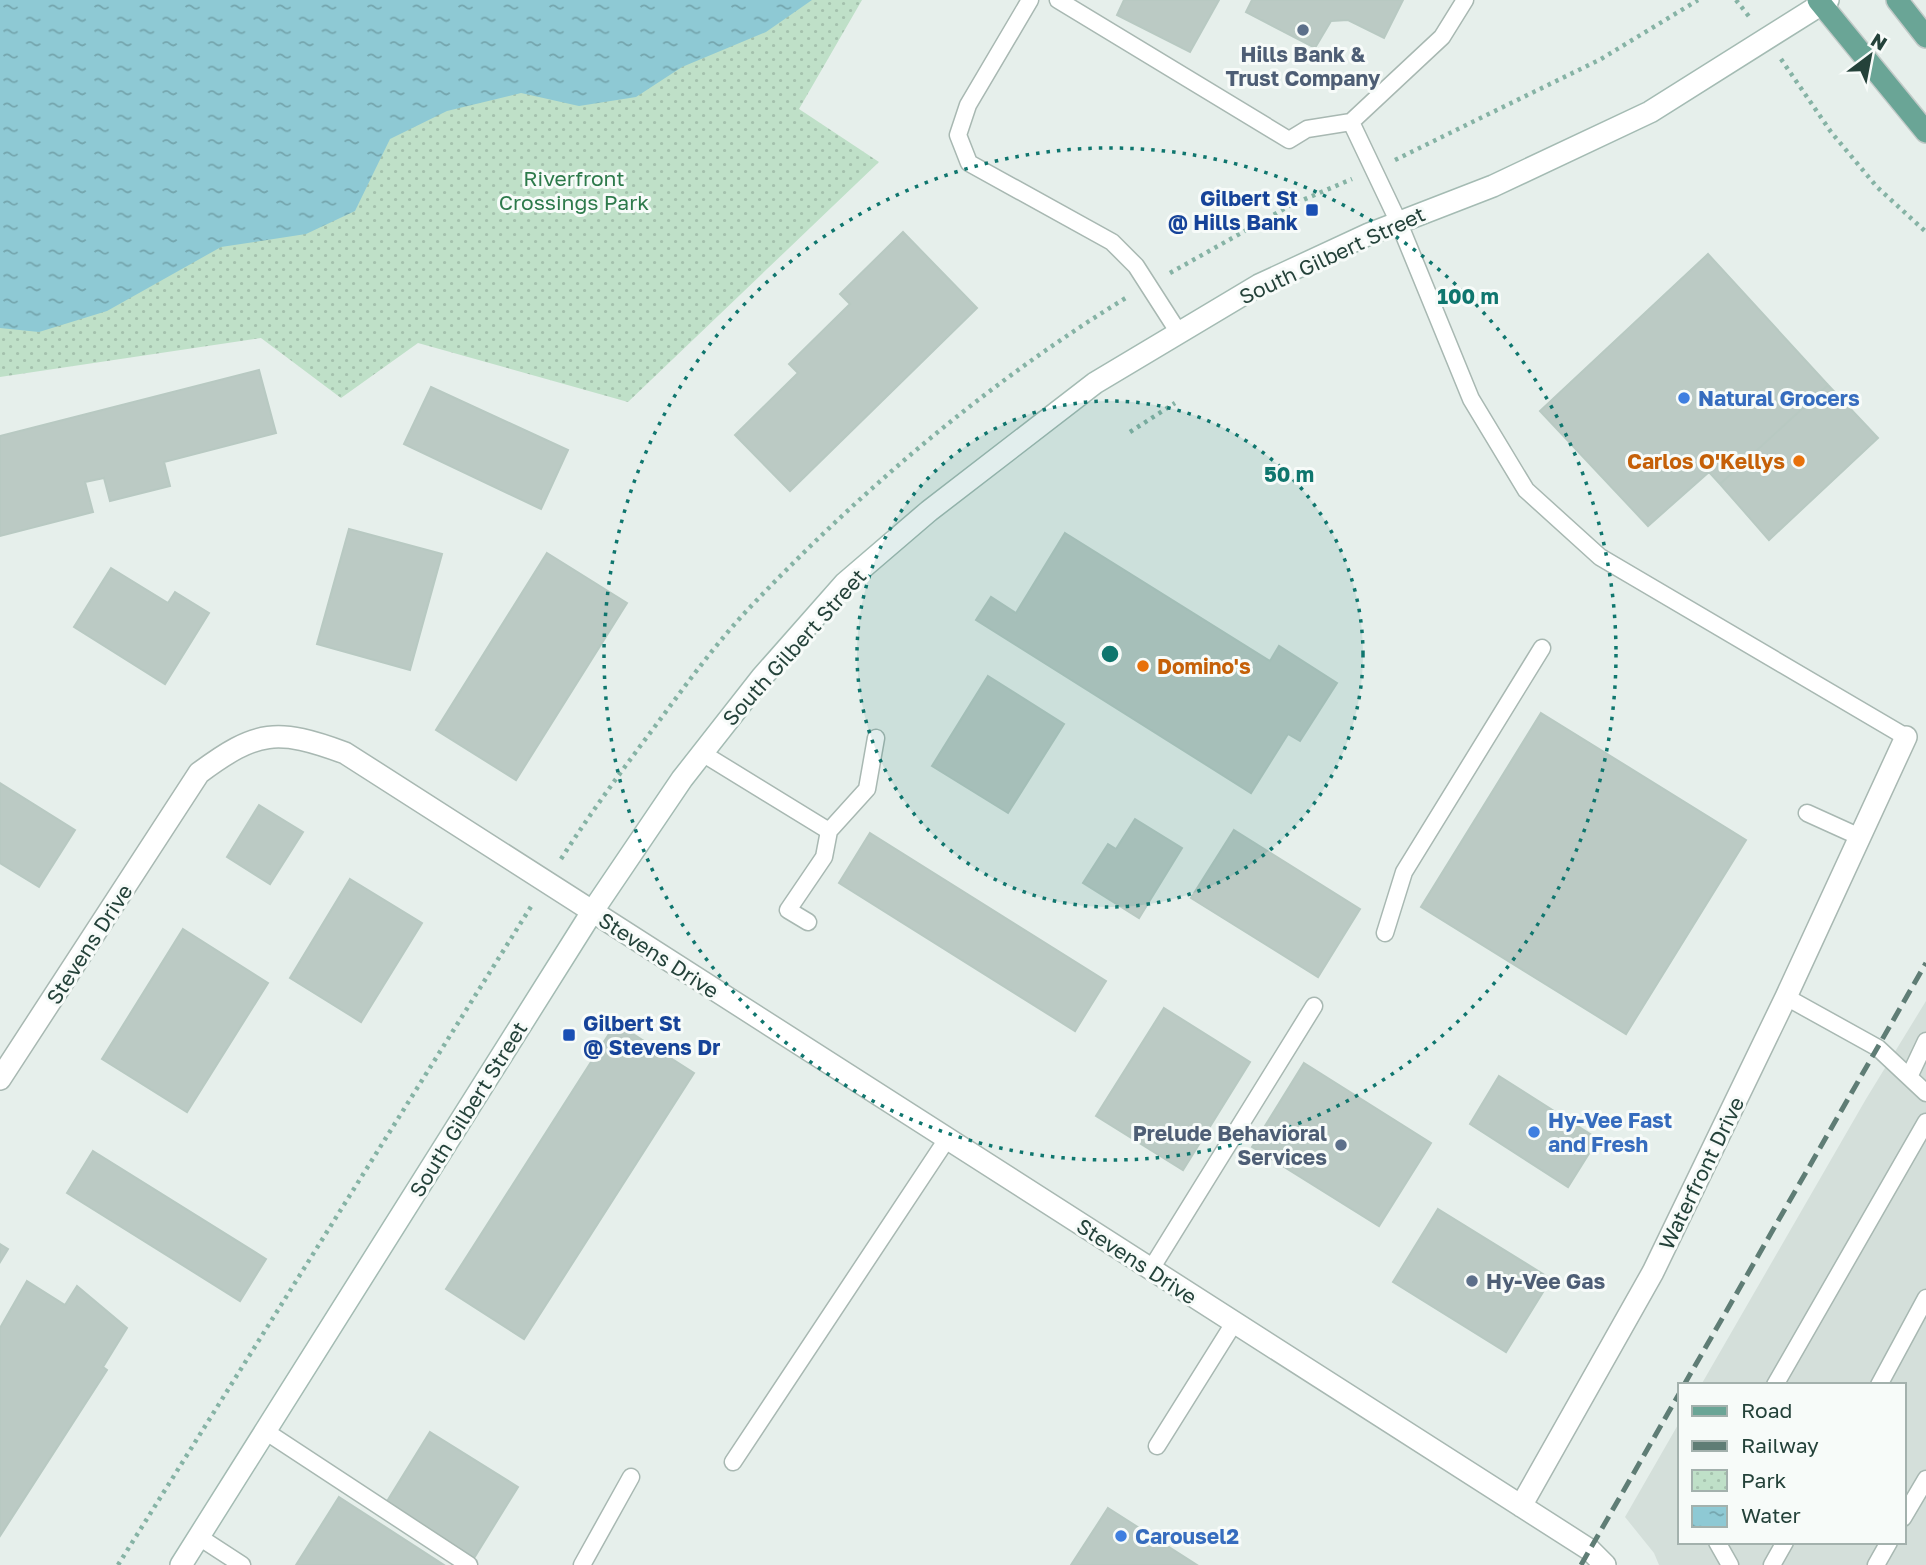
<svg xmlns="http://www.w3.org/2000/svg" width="1926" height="1565" viewBox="0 0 1926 1565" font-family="'Golos Text',sans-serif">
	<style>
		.built { fill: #d4dfda }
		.park { fill: url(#park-dots) }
		.water { fill: url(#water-ripples) }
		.building { fill: #bbcac4; stroke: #b8c9c2; stroke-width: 2 }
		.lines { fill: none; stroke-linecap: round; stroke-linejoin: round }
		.service-casing { stroke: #a8b8b2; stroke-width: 19 }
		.minor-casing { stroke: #a8b8b2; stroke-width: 24 }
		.secondary-casing { stroke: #a4bbb3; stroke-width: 24 }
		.primary-casing { stroke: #c2cac8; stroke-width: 24 }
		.path { stroke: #86b3a5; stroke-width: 4.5; stroke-dasharray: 3.5 5; stroke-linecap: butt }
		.service { stroke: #fff; stroke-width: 16 }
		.minor { stroke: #fff; stroke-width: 21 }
		.secondary { stroke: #fff; stroke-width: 21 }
		.primary { stroke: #6aa596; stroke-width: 21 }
		.rail { stroke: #5f7d75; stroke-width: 5; stroke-dasharray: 14 7; stroke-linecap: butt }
		.ring { fill: none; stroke: #0f766e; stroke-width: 3.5; stroke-dasharray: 3.5 7 }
		.service-dot { fill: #5c6f8a; stroke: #f7fbf9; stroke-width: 2.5 }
		.transit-dot { fill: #1a4fb4; stroke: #f7fbf9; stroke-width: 2.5 }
		.shop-dot { fill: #3f7fe0; stroke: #f7fbf9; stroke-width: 2.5 }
		.food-dot { fill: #e8710a; stroke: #f7fbf9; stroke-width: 2.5 }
		.labels { text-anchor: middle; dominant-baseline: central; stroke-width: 6; stroke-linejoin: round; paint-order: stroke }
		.service-label { font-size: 21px; font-weight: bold; fill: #4e5e75; stroke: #f7fbf9 }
		.park-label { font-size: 21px; fill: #2d7a4b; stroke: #f7fbf9 }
		.transit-label { font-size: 21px; font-weight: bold; fill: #164399; stroke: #f7fbf9; text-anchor: end }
		.street-label { font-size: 21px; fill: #24423a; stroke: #f7fbf9 }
		.shop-label { font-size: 21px; font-weight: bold; fill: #366cbe; stroke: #f7fbf9; text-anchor: start }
		.food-label { font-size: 21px; font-weight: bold; fill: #c56008; stroke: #f7fbf9; text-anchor: end }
		.centre { fill: #0f766e; stroke: #f7fbf9; stroke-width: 3.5 }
		.ring-label { font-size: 21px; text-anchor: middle; font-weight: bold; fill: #0f766e; stroke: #f7fbf9; stroke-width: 6; stroke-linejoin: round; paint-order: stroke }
	</style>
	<defs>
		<pattern id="park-dots" width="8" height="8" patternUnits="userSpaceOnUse" patternTransform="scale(1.75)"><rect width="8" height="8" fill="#bfe0c8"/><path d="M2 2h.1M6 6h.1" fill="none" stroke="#a4c1ad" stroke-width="1.8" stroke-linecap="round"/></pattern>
		<pattern id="water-ripples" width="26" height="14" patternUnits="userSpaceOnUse" patternTransform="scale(1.75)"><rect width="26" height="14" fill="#8ec9d4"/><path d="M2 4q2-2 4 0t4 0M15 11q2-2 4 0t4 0" fill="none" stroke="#74a5ad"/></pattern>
	</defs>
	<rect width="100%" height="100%" fill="#e6efeb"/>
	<!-- built -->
	<path class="built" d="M1926 1001V1565H1659L1654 1553 1625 1517 1679 1423V1542H1903V1385H1701L1866 1099Z"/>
	<!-- park -->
	<path class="park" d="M0 0H862L799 109 879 162 628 402 418 343 341 398 261 338 0 377Z"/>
	<!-- water -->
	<path class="water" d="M0 0H812L766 32 682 67 636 97 579 106 521 93 447 111 390 139 355 211 306 234 221 247 107 311 39 332 0 328Z"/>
	<!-- building -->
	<path class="building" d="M1124 0H1219L1190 52 1117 15Z
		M1252 0H1403L1384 38 1348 20 1331 21 1315 48 1246 12Z
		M903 232 977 308 790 491 735 435 798 373 789 364 850 304 840 294Z
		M1708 254 1828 385 1720 484 1709 472 1648 526 1540 411Z
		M259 370 276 433 164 462 170 486 110 501 104 478 85 482 93 512 0 536V436Z
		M1828 385 1878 438 1769 540 1720 484Z
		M431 387 568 450 541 509 404 444Z
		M349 529 442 554 410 670 317 644Z
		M1065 533 1270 661 1279 646 1337 683 1300 741 1288 734 1251 793 976 620 991 597 1016 613Z
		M547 553 627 603 516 780 436 730Z
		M111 568 168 603 175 592 209 613 165 684 74 627Z
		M988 676 1064 724 1008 813 932 766Z
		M1541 713 1746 840 1626 1034 1421 907Z
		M0 783 75 830 39 887 0 863Z
		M259 805 303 832 270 884 227 857Z
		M1135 819 1182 848 1139 918 1083 883 1108 844 1116 849Z
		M1234 830 1360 909 1318 977 1191 898Z
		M870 833 1106 981 1075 1031 839 883Z
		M350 879 422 923 361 1022 290 978Z
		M183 929 268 983 187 1112 102 1059Z
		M1164 1008 1250 1062 1183 1170 1096 1116Z
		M616 1023 694 1073 524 1339 446 1289Z
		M1304 1063 1431 1143 1379 1226 1252 1147Z
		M1499 1076 1598 1139 1568 1187 1470 1124Z
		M93 1151 266 1259 240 1301 67 1193Z
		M1438 1209 1551 1279 1506 1352 1393 1282Z
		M0 1244 8 1249 0 1262Z
		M27 1281 65 1305 77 1286 127 1328 103 1367 107 1370 0 1536V1328Z
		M430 1432 518 1487 474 1558 386 1503Z
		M339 1497 444 1565H296Z
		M1108 1508 1197 1565H1071Z"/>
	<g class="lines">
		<!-- service casing -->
		<g class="service-casing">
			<path id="service" d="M1030 0 968 105 958 135 969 163 1112 242 1136 266 1179 333
				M1058 0 1289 140 1307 129 1351 122 1399 223 1471 399 1526 490 1600 557 1906 737
				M1351 122 1442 37 1465 0
				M702 753 829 831 867 789 876 738
				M1807 813 1860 837
				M808 922 788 910 824 857 829 831
				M1385 933 1404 872 1542 648
				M1786 997 1878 1048 1926 1093
				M1909 1077 1926 1041
				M1151 1269 1314 1006
				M1775 1385 1926 1122
				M1879 1385 1926 1298
				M265 1431 469 1565
				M1157 1446 1234 1323
				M733 1462 947 1139
				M1903 1518 1926 1479
				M199 1537 242 1565
				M1717 1542 1730 1565
				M582 1565 631 1477
				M1772 1565 1785 1542
				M1876 1565 1889 1542"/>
		</g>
		<!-- minor casing -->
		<g class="minor-casing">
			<path id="minor" d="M0 1079 199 773C257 730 277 728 345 753L1590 1550 1605 1565
				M1521 1506 1653 1272 1786 997 1906 737"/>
		</g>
		<!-- secondary casing -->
		<g class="secondary-casing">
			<path id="secondary" d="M181 1565 592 912 682 779 762 677 845 583 929 511 1095 383 1259 285 1369 234 1493 186 1650 112 1828 0"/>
		</g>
		<!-- primary casing -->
		<g class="primary-casing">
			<path id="primary" d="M1818 0 1926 132
				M1897 0 1926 37"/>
		</g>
		<!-- path -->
		<path class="path" d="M1736 0 1751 19
			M1781 59 1831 132 1877 187 1926 232
			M1395 160 1601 59 1698 0
			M1170 273 1291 205 1352 179
			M1130 432 1175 403
			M561 859C591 812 623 769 656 725 688 682 719 639 756 601 867 485 991 380 1129 296
			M118 1565 532 905"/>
		<!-- service -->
		<use href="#service" class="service"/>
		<!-- minor -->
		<use href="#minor" class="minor"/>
		<!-- secondary -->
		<use href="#secondary" class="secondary"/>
		<!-- primary -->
		<use href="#primary" class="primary"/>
		<!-- rail -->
		<path class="rail" d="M1684 1385 1926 963
			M1581 1565 1679 1394"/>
	</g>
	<!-- distance rings -->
	<circle cx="1110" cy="654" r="253" fill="#0f766e" fill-opacity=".12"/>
	<g class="ring">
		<circle cx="1110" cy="654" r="253"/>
		<circle cx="1110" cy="654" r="506"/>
	</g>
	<!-- markers -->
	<g class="service-dot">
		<circle cx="1303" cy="30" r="7"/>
		<circle cx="1341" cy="1145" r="7"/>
		<circle cx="1472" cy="1281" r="7"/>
	</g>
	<g class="transit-dot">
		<rect x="1305" y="203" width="14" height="14" rx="3.5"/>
		<rect x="562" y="1028" width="14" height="14" rx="3.5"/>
	</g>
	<g class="shop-dot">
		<circle cx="1684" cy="398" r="7"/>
		<circle cx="1534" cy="1132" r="7"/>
		<circle cx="1121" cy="1536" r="7"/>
	</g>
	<g class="food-dot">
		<circle cx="1799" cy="461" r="7"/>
		<circle cx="1143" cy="666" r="7"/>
	</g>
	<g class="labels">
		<!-- service labels -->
		<g class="service-label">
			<text x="1303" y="54">Hills Bank &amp;<tspan x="1303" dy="24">Trust Company</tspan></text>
			<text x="1327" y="1133" text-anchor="end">Prelude Behavioral<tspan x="1327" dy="24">Services</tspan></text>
			<text x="1486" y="1281" text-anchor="start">Hy-Vee Gas</text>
		</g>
		<!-- park labels -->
		<g class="park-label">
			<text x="574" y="178">Riverfront<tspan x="574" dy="24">Crossings Park</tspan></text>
		</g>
		<!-- transit labels -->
		<g class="transit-label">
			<text x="1298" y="198">Gilbert St<tspan x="1298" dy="24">@ Hills Bank</tspan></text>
			<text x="583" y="1023" text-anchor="start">Gilbert St<tspan x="583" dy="24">@ Stevens Dr</tspan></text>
		</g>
		<!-- street labels -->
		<g class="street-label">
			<text transform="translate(1332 255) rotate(-25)">South Gilbert Street</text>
			<text transform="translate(794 647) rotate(-48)">South Gilbert Street</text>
			<text transform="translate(89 944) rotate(-57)">Stevens Drive</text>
			<text transform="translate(659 955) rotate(33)">Stevens Drive</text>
			<text transform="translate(468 1109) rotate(-58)">South Gilbert Street</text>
			<text transform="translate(1701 1173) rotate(-64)">Waterfront Drive</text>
			<text transform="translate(1137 1261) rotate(33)">Stevens Drive</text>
		</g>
		<!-- shop labels -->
		<g class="shop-label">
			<text x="1698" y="398">Natural Grocers</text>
			<text x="1548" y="1120">Hy-Vee Fast<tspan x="1548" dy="24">and Fresh</tspan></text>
			<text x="1135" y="1536">Carousel2</text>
		</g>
		<!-- food labels -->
		<g class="food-label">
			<text x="1785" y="461">Carlos O'Kellys</text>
			<text x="1157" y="666" text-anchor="start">Domino's</text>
		</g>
	</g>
	<circle cx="1110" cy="654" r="10" class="centre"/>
	<g class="ring-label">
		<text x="1468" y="304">100 m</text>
		<text x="1289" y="482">50 m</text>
	</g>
	<!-- legend -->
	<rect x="1678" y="1383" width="228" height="161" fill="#f7fbf9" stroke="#a3b1ad" stroke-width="2"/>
	<rect x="1692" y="1406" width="35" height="10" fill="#6aa596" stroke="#a3b1ad" stroke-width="2"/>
	<text x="1741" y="1418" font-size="21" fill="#24423a">Road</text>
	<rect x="1692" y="1441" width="35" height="10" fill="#5f7d75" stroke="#a3b1ad" stroke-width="2"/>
	<text x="1741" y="1453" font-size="21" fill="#24423a">Railway</text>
	<rect x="1692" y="1470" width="35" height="21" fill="url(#park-dots)" stroke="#a3b1ad" stroke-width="2"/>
	<text x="1741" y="1488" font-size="21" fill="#24423a">Park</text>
	<rect x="1692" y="1506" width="35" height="21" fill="url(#water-ripples)" stroke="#a3b1ad" stroke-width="2"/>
	<text x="1741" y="1523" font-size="21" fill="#24423a">Water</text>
	<!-- north arrow -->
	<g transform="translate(1870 56) rotate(32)" stroke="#f7fbf9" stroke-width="5" paint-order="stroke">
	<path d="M0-5L12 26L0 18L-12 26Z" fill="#24423a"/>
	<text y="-10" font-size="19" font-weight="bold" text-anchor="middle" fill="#24423a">N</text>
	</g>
</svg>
